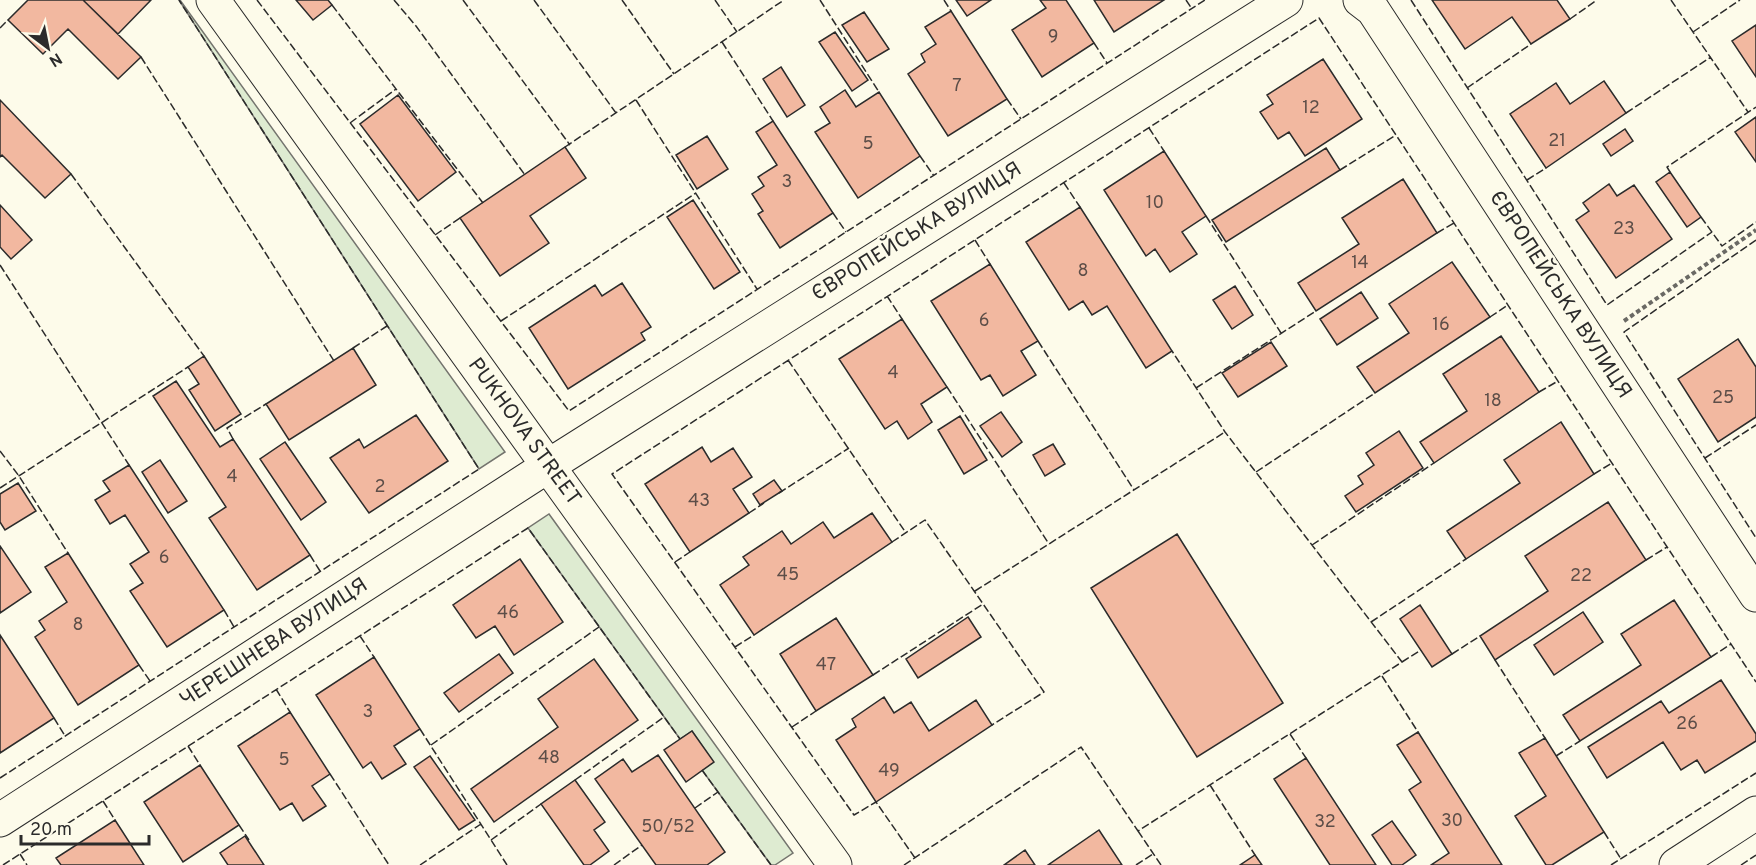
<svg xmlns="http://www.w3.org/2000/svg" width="1756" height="865" viewBox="0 0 1756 865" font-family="Overpass,sans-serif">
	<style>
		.green { fill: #deebd1; stroke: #74746e; stroke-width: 1.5 }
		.building { fill: #f2b8a0; stroke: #2b2b2b; stroke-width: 1.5 }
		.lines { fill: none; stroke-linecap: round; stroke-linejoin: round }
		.minor-casing { stroke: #2b2b2b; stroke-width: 35 }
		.path { stroke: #6a6964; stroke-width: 4; stroke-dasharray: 4.5 3; stroke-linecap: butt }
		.minor { stroke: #fdfbea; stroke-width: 33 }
		.fence { stroke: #2b2b2b; stroke-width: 1.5; stroke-dasharray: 8 3; stroke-linecap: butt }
		.labels { text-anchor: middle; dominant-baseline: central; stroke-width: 4.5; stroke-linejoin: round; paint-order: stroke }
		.number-label { font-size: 18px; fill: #5d4e48 }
		.street-label { font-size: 21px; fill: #2b2b2b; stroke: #fdfbea }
	</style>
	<rect width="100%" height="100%" fill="#fdfbea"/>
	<!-- green -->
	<path class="green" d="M179 0H180L505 452 479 469Z
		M549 514 793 853 775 865H771L702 770 713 762 692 731 680 739 528 528Z"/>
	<!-- building -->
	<path class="building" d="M28 0H83L141 57 118 79 68 29 43 54 8 20Z
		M83 0H151L118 34Z
		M296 0H328L332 5 313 20Z
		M956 0H991L967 16Z
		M1040 0H1066L1094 43 1042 77 1012 30 1046 8Z
		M1094 0H1164L1114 32Z
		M1432 0H1557L1570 19 1531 44 1512 17 1465 49Z
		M951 11 1007 99 948 136 908 74 925 62 921 54 936 44 925 27Z
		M864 12 889 49 867 62 842 25Z
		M1756 25V77L1732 41Z
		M835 32 868 80 852 91 819 42Z
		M1323 59 1362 119 1305 156 1289 132 1278 139 1260 112 1273 104 1267 95Z
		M781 67 805 105 787 117 763 79Z
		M1604 81 1626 113 1546 168 1510 114 1556 83 1570 104Z
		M845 90 856 107 879 92 920 156 858 198 815 132 830 123 820 107Z
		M398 95 456 172 418 201 360 124Z
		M0 100 71 174 45 198 2 155 0 157Z
		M1756 117V162L1735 132Z
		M773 121 833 213 780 248 758 214 763 211 752 194 764 186 758 177 777 165 756 132Z
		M1625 129 1633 141 1611 156 1603 144Z
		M707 136 728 169 697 189 676 155Z
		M565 147 586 178 530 216 549 243 500 276 460 218Z
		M1326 148 1340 170 1226 242 1212 220Z
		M1164 151 1206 216 1182 232 1197 254 1170 272 1155 249 1146 256 1104 190Z
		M1670 172 1701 217 1687 227 1656 182Z
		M1403 179 1437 233 1316 311 1298 283 1359 244 1342 218Z
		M1609 184 1617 196 1634 185 1672 239 1616 278 1576 220 1589 211 1583 203Z
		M693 200 740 272 714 289 667 217Z
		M0 205 32 240 11 259 0 247Z
		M1080 207 1172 351 1146 368 1107 306 1092 315 1083 301 1069 310 1026 242Z
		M1452 262 1490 317 1375 393 1357 367 1409 333 1389 304Z
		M990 264 1038 341 1021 351 1036 375 1003 396 990 375 981 380 931 301Z
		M622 283 651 327 641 333 645 340 568 389 529 328 595 285 602 296Z
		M1235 286 1253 315 1232 329 1213 300Z
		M1361 292 1378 318 1337 345 1320 319Z
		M902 319 947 387 921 404 932 422 908 439 897 421 885 429 839 359Z
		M1501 336 1539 392 1434 463 1420 442 1467 411 1443 374Z
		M1738 339 1756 367V417L1718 442 1678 379Z
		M1271 342 1287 366 1238 397 1222 373Z
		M353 348 376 385 289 440 266 404Z
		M204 356 241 414 215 431 189 390 199 384 188 367Z
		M176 381 220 447 233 439 310 555 257 590 209 518 226 507 153 396Z
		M1001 412 1022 442 1002 457 980 426Z
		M416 415 448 461 369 513 330 458 359 439 364 448Z
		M960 416 987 460 964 474 938 430Z
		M1561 422 1594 474 1466 559 1447 531 1520 483 1504 460Z
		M1399 431 1423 468 1356 512 1345 496 1363 484 1358 476 1374 465 1366 453Z
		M285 442 326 502 301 520 260 459Z
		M1053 444 1065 464 1045 476 1033 455Z
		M702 447 711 462 733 448 752 477 733 489 749 513 690 552 645 484Z
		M160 460 187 501 168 513 142 472Z
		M129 465 224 610 167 647 130 591 143 583 130 564 149 552 125 515 110 524 95 500 110 491 103 481Z
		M774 480 782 491 760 505 753 494Z
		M18 483 36 511 5 530 0 522V494Z
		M1608 502 1646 560 1495 660 1480 636 1548 591 1525 556Z
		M872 513 892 542 754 635 720 585 749 565 743 557 782 531 791 544 823 522 834 538Z
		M1177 534 1283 703 1197 757 1091 588Z
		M0 546 31 592 0 613Z
		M68 553 139 665 78 705 35 637 45 630 39 621 67 602 45 567Z
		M520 559 563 622 514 655 495 626 476 638 453 605Z
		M1674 600 1711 657 1580 741 1563 715 1641 665 1621 634Z
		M1420 605 1452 654 1432 667 1400 619Z
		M1583 612 1603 642 1554 675 1534 645Z
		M968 617 981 637 918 678 906 659Z
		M836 618 873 675 816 711 780 654Z
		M0 635 54 718 0 753Z
		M499 654 513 673 459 712 444 693Z
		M374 657 420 729 394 746 406 764 382 779 371 762 363 768 316 695Z
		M594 659 638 720 494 822 471 789 558 727 538 699Z
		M1721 680 1756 734V741L1705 773 1697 760 1681 770 1663 742 1607 778 1588 747 1661 701 1669 713Z
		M884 697 894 713 911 702 929 731 976 700 992 725 876 802 836 740 856 727 852 719Z
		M290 712 330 774 312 786 326 806 303 821 292 803 280 810 238 746Z
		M692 731 714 762 686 782 664 750Z
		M1418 732 1502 865H1431L1449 853 1409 790 1421 782 1397 745Z
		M1545 738 1604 832 1552 865H1546L1515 816 1546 796 1519 753Z
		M658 755 725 852 707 865H656L595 779 623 759 632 772Z
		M430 756 475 820 459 830 414 767Z
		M1306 758 1376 865H1330L1274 779Z
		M200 765 239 825 183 862 144 802Z
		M575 780 605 822 594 830 609 851 590 865H584L541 804Z
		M115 820 144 865H61L56 858Z
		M1392 821 1416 855 1402 865H1392L1372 835Z
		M1099 830 1122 865H1048Z
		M245 836 264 865H228L220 853Z
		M1025 850 1035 865H1004Z
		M1255 855 1262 865H1240Z"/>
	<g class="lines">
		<!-- minor casing -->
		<g class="minor-casing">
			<path id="minor" d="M213 0 835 865
				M1360 0 1373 10 1756 595
				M0 820 548 466 1286 0
				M1676 865 1756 813"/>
		</g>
		<!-- path -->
		<path class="path" d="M1624 321 1756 230"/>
		<!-- minor -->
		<use href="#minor" class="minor"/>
		<!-- fence -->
		<path class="fence" d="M257 0 569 411 1205 0
			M394 0 416 26 525 175
			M463 0 570 145
			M534 0 616 113
			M622 0 674 74
			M715 0 737 32
			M820 0 879 92
			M944 0 951 11
			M1186 0 1192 9
			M1411 0 1607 305 1712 232
			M1671 0 1748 112
			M332 5 483 203
			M1570 19 1597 0
			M0 28 8 20
			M1693 32 1740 0
			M722 42 773 121
			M1094 43 1107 63
			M141 57 334 361
			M1467 88 1531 44
			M1007 99 1021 119
			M636 100 757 289
			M1626 113 1711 57
			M350 123 396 89
			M1149 128 1164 151
			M565 147 784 0
			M920 156 934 176
			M1340 170 1396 135
			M1670 172 1667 167 1756 107
			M71 174 204 356
			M1527 180 1546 168
			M1064 183 1080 207
			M833 213 846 232
			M1206 216 1281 333
			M1701 217 1722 246 1756 222
			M1437 233 1454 223
			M435 235 460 218
			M975 240 990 264
			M1756 240 1624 332 1756 538
			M0 265 129 465
			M887 296 902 319
			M1490 317 1508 305
			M501 321 696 193
			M1038 341 1134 490
			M353 348 387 326
			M788 360 906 533
			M947 387 1049 544
			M1196 388 1316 311
			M1539 392 1558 381
			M233 439 227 428 266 404
			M0 451 19 476 68 553
			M1705 458 1756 425
			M1256 472 1375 393
			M1594 474 1612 463
			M0 488 188 367
			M779 493 849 448
			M749 513 764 503
			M892 542 925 520 1044 692 992 725
			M1312 545 1434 463
			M310 555 320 571
			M1646 560 1667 547
			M675 562 690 552
			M975 591 1225 432
			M224 610 234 627
			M1371 622 1466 559
			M360 636 374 657
			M735 647 754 635
			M1452 654 1480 636
			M1711 657 1731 644
			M1495 660 1545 738
			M1402 662 1421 650
			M139 665 150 681
			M873 675 983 604
			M1382 676 1418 732
			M276 689 290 712
			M54 718 65 736
			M792 727 816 711
			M420 729 507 865
			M1290 734 1306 758
			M431 745 599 627
			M188 746 200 765
			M1556 756 1580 741
			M702 770 771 865
			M330 774 389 865
			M0 778 479 469 179 0
			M575 780 664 717
			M1210 785 1255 855
			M103 801 115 820
			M695 808 718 792
			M239 825 249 840
			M1138 831 1161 865
			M1604 832 1621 859
			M491 840 541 804
			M20 854 27 865
			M915 858 876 802 854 815 612 474 1319 18 1756 682
			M3 865 528 528 680 739
			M420 865 481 824
			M614 865 642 845
			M904 865 1081 747 1138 831 1402 662 1225 432 1172 351
			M1136 865 1153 854
			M1611 865 1756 773
			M1741 865 1756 855"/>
	</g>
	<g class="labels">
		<!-- number labels -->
		<g class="number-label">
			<text x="1053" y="37">9</text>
			<text x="957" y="86">7</text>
			<text x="1311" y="108">12</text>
			<text x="1557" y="141">21</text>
			<text x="868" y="144">5</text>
			<text x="787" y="182">3</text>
			<text x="1155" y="203">10</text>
			<text x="1624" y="229">23</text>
			<text x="1360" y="263">14</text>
			<text x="1083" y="271">8</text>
			<text x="984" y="321">6</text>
			<text x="1441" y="325">16</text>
			<text x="893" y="373">4</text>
			<text x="1723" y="398">25</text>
			<text x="1493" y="401">18</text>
			<text x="232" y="477">4</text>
			<text x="380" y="487">2</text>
			<text x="699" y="501">43</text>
			<text x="164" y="558">6</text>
			<text x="788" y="575">45</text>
			<text x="1581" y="576">22</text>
			<text x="508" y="613">46</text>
			<text x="78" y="625">8</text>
			<text x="826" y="665">47</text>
			<text x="368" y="712">3</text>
			<text x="1687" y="724">26</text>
			<text x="549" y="758">48</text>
			<text x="284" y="760">5</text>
			<text x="889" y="771">49</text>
			<text x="1452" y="821">30</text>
			<text x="1325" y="822">32</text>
			<text x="668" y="827">50/52</text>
		</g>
		<!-- street labels -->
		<g class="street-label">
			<text transform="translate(917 232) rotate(-32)">ЄВРОПЕЙСЬКА ВУЛИЦЯ</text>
			<text transform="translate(1560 295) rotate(57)">ЄВРОПЕЙСЬКА ВУЛИЦЯ</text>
			<text transform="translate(524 432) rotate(54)">PUKHOVA STREET</text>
			<text transform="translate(274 643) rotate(-33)">ЧЕРЕШНЕВА ВУЛИЦЯ</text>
		</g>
	</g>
	<!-- north arrow -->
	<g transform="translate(48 48) rotate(148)" stroke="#fdfbea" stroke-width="4.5" paint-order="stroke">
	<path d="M0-4.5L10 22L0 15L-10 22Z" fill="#2b2b2b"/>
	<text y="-9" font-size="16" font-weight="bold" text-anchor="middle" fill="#2b2b2b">N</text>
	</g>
	<!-- scale -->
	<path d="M21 835v9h128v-9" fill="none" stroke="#2b2b2b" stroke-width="3"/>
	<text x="30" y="835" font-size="18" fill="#2b2b2b" stroke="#fdfbea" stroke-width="4.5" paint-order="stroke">20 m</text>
</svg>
